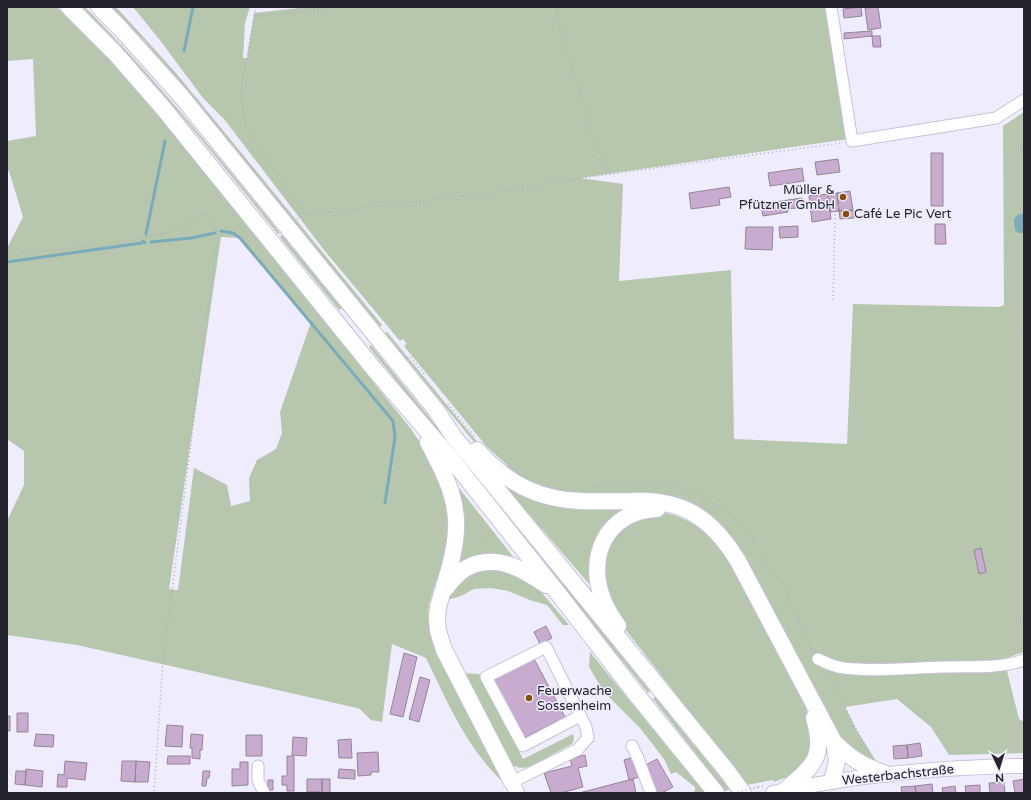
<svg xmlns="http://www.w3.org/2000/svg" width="1031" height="800" viewBox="0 0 1031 800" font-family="'Varela Round',sans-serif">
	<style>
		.green { fill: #b6c7ae; fill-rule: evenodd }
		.water { fill: #79abbb }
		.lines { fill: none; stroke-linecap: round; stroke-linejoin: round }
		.stream { stroke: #79abbb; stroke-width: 3 }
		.building { fill: #c7acd0; stroke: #948499 }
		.minor-casing { stroke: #c5c2dc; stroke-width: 13 }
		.major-casing { stroke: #c5c2dc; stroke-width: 16 }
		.highway-casing { stroke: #c5c2dc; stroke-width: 18 }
		.path { stroke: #aeadbb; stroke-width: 1.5; stroke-dasharray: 1 3; stroke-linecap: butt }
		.minor { stroke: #fff; stroke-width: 11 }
		.major { stroke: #fff; stroke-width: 14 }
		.highway { stroke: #fff; stroke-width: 16 }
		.path-bridge { stroke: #aeadbb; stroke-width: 1.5; stroke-dasharray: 1 3; stroke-linecap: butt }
		.poi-dot { fill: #894f07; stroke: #efedfd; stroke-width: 1.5 }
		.labels { text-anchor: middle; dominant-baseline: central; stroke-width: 3; stroke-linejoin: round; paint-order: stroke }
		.poi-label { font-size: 13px; fill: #25242e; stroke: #efedfd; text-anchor: start }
		.street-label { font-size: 13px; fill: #25242e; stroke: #efedfd }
	</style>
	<rect width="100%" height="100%" fill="#efedfd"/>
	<!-- green -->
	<path class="green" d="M7 7H57L100 49 163 120 411 429 437 468 450 513 448 545 429 604 428 617 430 632 503 782C467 749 447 701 426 658L392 644 382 722 371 720 360 709 357 708 77 645 7 635V521L24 485V451L7 439V248L23 217 9 171 7 170V141L36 136 33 59 7 61ZM221 237 239 238 311 322 280 412 282 433 276 449 257 460 249 478 250 501 231 506 227 485 194 468 178 590 169 589Z
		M82 7H85C155 78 217 155 280 233L278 234C215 156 153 77 82 7Z
		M111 7H115L119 10 176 73 230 139 382 325 380 327 189 92 145 42Z
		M133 7H250L245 23 243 58H247L254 13 308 7H831L848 139 580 178 623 184 619 281 731 270 734 439 847 444 853 304 999 307 1004 305 1003 126 1024 112V652L1004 659 1019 719 1024 722V753L949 755 931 727 897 699 845 707 857 731 878 764C857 760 848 752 836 735L739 556C731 543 722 530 711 520 671 483 601 503 552 493 523 486 499 468 478 447L385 333 387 332 479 444 501 465 522 478 506 467 507 465 487 447 404 346 407 344 403 339 400 341 324 250 224 119 203 98 159 39Z
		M282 235 342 308 339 310 280 237Z
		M371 345 379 355 537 551 534 552 369 347Z
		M455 483 518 563 452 572Z
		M502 483 634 506 618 516 592 585H590Z
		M655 512C674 513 690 520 704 532 728 553 741 584 755 611 772 644 789 676 806 708L810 722 811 755 794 774 774 782 773 780 747 785 621 624 603 585 605 552 622 525Z
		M542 557 650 691 648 693 539 558Z
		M500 568 537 587 569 625H563L547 605 530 600 508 591 491 588 474 589 461 596 444 601 452 587 472 571Z
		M590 652 705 793H692L695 791V787L676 772 671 774 664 759 640 728 604 692 589 667Z
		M462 673 479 674 523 759 573 734 574 739 572 744 529 767 520 768 512 765Z
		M655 697 730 789 725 791 653 699Z"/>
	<!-- water -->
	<path class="water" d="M1024 213V233H1019L1015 230 1014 220 1016 216Z"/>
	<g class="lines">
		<!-- stream -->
		<path class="stream" d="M184 51 193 7
			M221 231 233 233 240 238 393 421 395 437 385 503
			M146 234 165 141
			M151 242 191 238 215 233
			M7 262 142 243 143 241 145 243"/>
	</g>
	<!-- building -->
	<path class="building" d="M861 7 862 16 844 18 843 9Z
		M878 7 881 28 868 30 865 8Z
		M872 31V36L844 39V33Z
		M872 36H880L881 47H873Z
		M931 153H943V206H931Z
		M838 159 840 172 817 175 815 162Z
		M802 168 804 181 770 186 768 173Z
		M729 187 731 197 719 199 720 205 691 209 689 193Z
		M850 191 853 210 839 211 837 193Z
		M837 193 839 211 830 212 828 194Z
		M828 194 831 219 812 222 809 196Z
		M802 198 804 207 788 209V212L763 216 761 204Z
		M853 210 854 218 840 219 839 211Z
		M935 224H945L946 244H935Z
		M798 226V237L780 238 779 227Z
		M746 227H773L772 250 745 249Z
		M981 548 986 572 979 574 974 550Z
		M546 626 552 638 540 644 534 632Z
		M404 653 417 657 403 717 390 714Z
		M533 657 565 717 524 738 493 678Z
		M420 677 430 680 419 722 409 719Z
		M17 713H28V732H17Z
		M7 716H10V731H7Z
		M167 725 183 726 182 747 165 746Z
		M36 734 54 735 53 747 34 746Z
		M191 734 203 735 202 750H200V759L192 758V748H190Z
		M246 735H262V756H246Z
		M293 737 307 738 306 756 292 755Z
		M351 739 352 758H339L338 740Z
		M920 743 922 756 908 758 907 745Z
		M907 745 908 758 894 759 893 746Z
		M378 752 379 772H371V775L358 776 357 753Z
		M585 755 587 766 578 768 583 787 561 793H551L544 773 572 766 570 759Z
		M168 756H190V764H167Z
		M287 756H294V791H287V785H282V776H287Z
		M634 757 639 777 629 780 624 760Z
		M657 759 673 787 662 793H656L642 767Z
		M65 761 87 763 85 780 67 778V787H57L58 774 64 775Z
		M122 761H136L135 782 121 781Z
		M136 761 150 762 148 782H135Z
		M240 762H248V785L232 786V769H240Z
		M26 769 43 771 42 787 25 785Z
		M339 769 355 770V779L338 778Z
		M16 771H26L25 785 15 784Z
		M203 771H210L209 778H207L206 786H202Z
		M307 779H322V792H307Z
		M322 779H330V793H322Z
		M633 779 636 793H579L629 780Z
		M1024 779V793H1015L1013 781Z
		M268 780H273V790H268Z
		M1004 782 1005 793H990L989 783Z
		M932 784 933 793H916L915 786Z
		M980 785V793H966L965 786Z
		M915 786 916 793H902L901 787Z
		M955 786 956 793H943L942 788Z"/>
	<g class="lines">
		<!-- minor casing -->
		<g class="minor-casing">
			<path id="minor" d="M831 7 852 141 996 118 1024 100
				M818 659C826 663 835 667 844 668 876 672 910 668 942 667 967 666 1000 669 1024 660
				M632 746 637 756 651 793
				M258 766V780L264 793
				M512 782 577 750 588 738 586 727 546 647 486 677 523 746 580 716"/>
		</g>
		<!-- major casing -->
		<g class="major-casing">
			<path id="major" d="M512 782 517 793
				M773 793C855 775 940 767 1024 766"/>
		</g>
		<!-- highway casing -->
		<g class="highway-casing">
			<path id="highway" d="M69 7 115 53 163 108 374 369 453 461 557 592 636 694 716 793
				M99 7 120 28 181 96 436 410 454 437 479 467 727 771 743 793
				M428 442C442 469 458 498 456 529 455 556 445 582 438 607L437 618 438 631 444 650 512 782
				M477 450C498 474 524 492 555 498 580 503 606 501 631 501 683 499 711 517 738 561L834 742 837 761 832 781
				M445 589C450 583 455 576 462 571 465 568 469 567 473 565 500 555 524 570 546 585
				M618 626C613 619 608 611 604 602 585 558 606 511 657 509
				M834 742C851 759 863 766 886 774
				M784 791C813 766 826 758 814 718"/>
		</g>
		<!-- path -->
		<path class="path" d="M256 7 241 89 246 128 306 215
			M556 7 558 21 595 143 609 174
			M254 16H264L336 7
			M1018 147 1024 146
			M831 187 835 216 833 301
			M834 207 842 206 843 215
			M1020 209 1024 208
			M297 219 306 215 514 190 559 181 841 143
			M7 254 108 245 157 235 182 228 203 214 218 232 163 661 154 793
			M1015 274 1024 271
			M1022 334 1024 333
			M411 357 426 376
			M448 404 476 438
			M588 488C612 486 637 482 661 484 696 488 736 514 757 543 761 549 762 556 765 562 771 571 779 577 784 586 795 607 800 630 812 650
			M481 539 483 541 495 533
			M1016 619 1024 616
			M829 675 857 731 870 753
			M605 682 609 687
			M608 685 612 682
			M758 787 764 786"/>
		<!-- minor -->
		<use href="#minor" class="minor"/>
		<!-- major -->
		<use href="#major" class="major"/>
		<!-- highway -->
		<use href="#highway" class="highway"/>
		<!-- path-bridge -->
		<path class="path-bridge" d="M734 793 758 787"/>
	</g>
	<!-- markers -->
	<g class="poi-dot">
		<circle cx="843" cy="197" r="4"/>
		<circle cx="846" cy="214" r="4"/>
		<circle cx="529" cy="698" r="4"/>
	</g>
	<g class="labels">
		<!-- poi labels -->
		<g class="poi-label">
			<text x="835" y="190" text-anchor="end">Müller &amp;<tspan x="835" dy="15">Pfützner GmbH</tspan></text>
			<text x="854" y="214">Café Le Pic Vert</text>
			<text x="537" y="691">Feuerwache<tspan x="537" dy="15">Sossenheim</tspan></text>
		</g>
		<!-- street labels -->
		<g class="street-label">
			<text transform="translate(898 775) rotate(-6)">Westerbachstraße</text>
		</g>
	</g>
	<!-- border -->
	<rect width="1031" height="800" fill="none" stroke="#25242e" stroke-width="16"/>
	<!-- north arrow -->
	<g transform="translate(999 768) rotate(176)" stroke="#efedfd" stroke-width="3" paint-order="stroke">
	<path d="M0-3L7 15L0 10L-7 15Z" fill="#25242e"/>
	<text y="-6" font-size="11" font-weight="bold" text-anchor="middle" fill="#25242e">N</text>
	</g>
</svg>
